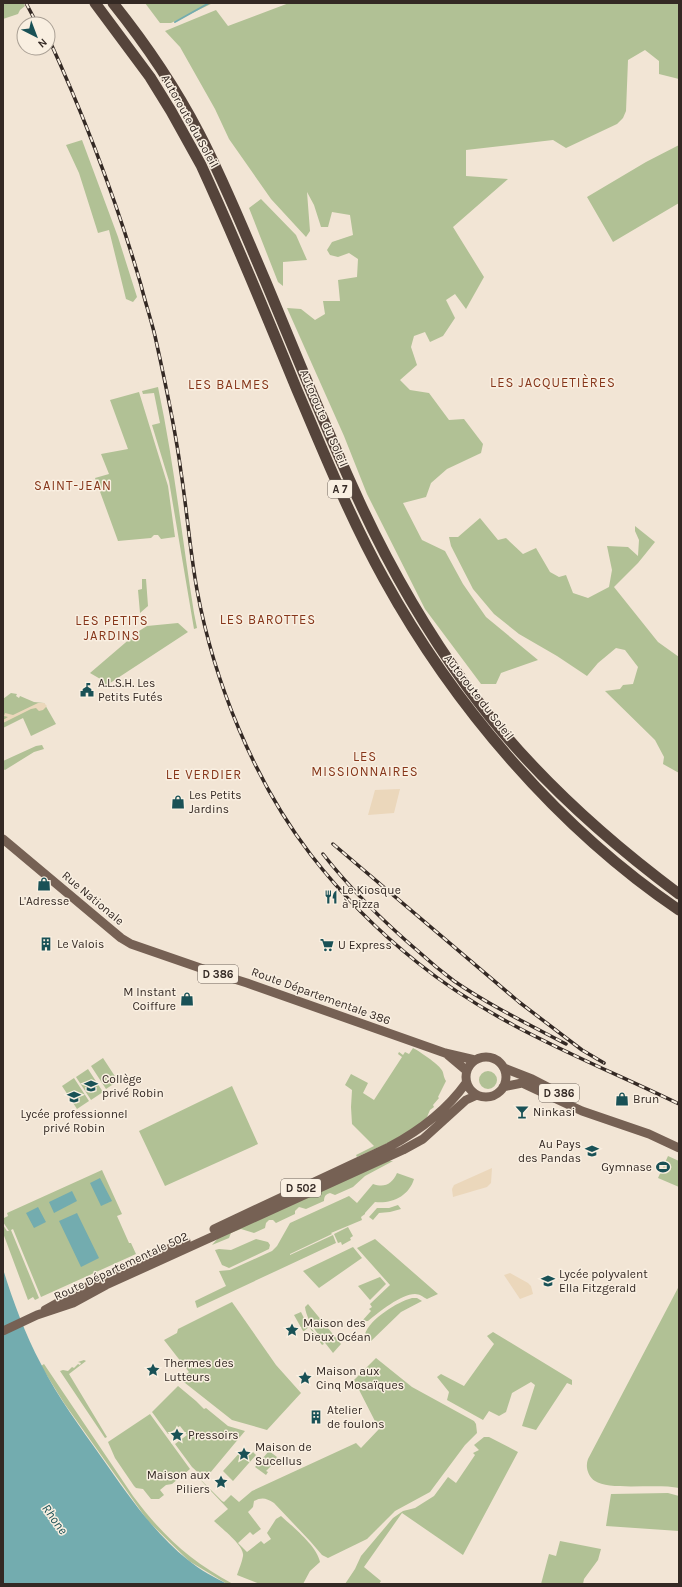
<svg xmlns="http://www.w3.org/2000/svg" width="682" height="1587" viewBox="0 0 682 1587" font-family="Karla,sans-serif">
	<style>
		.green { fill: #b1c195 }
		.plaza { fill: #ebd7bb }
		.water { fill: #73acaf }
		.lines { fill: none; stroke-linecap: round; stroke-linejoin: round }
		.stream { stroke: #73acaf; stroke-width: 2 }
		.primary { stroke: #766154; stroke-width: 9 }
		.motorway { stroke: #55443b; stroke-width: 11 }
		.rail-casing { stroke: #342924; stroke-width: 3.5 }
		.rail { stroke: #f9efe1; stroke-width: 2; stroke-dasharray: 6; stroke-linecap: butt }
		.labels { text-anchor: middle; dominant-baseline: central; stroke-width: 3; stroke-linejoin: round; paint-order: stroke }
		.shield { fill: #f9efe1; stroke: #6f645d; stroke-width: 1 }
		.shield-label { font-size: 11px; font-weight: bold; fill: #342924 }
		.street-label { font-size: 12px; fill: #342924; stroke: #f9efe1 }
		.poi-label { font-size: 12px; fill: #342924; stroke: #f9efe1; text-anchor: start }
		.neighbourhood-label { font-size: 13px; letter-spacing: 1px; fill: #86361a; stroke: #f9efe1 }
		.water-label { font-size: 13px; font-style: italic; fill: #195156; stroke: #f9efe1 }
	</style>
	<rect width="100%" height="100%" fill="#f2e5d5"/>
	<!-- green -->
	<path class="green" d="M3 3H23L25 6 20 10 18 14 3 19Z
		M145 3H213L171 23H160Z
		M289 3H679V79L659 74V61L645 50 628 60 626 111 623 118 617 124 566 148 553 140 466 150V176L508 179 453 227 484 277 466 309 455 294 446 300 455 318 443 336 430 342 425 332 414 336 411 347 417 365 400 380 410 390 429 393 449 420 464 419 483 444 481 453 447 469 431 483 426 497 403 503 422 540 445 551 463 584 486 617 538 660 501 673 496 684H481L425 609 367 494 344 436 287 308 301 309 315 320 325 314 323 301H340L338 280 357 277 358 259 349 253 338 257 330 255 327 250 332 242 353 235 350 215 332 212 328 227H321L314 205 307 192 310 231 306 237 271 199 229 139 215 109 180 47 165 31 216 10 228 26Z
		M82 140 118 237 137 297 133 302 126 299 109 230 98 233 79 173 66 145Z
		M679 145V203L613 242 587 197 646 162Z
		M261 199 296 235 307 260 283 262V286L278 282 249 208Z
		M158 387C174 462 182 538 194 613L197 628 194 629 169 481 152 425 160 423 154 393 143 394 142 391Z
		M139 392 168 486 175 537 161 539 158 535H154L151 538 118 541 95 478 109 474 101 454 128 449 110 400Z
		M480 518 498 540 506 538 523 554 536 548 550 572 559 577 566 575 573 593 588 598 609 587 612 570 607 546 628 547 638 556 639 540 635 531V526L655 542 638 563 614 587 658 642 679 657V773L663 764 664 757 655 740 605 691 620 689 623 685 633 684 638 667 625 650 616 648 598 663 587 676 557 656 519 634 494 614 473 589 451 546 449 537H458Z
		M142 579H146L148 606 140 613 138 590 142 589Z
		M178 623 188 632 104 687 102 680 90 673 139 631 147 626Z
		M11 693 17 694 16 696 19 698 20 696 34 702 44 703 56 724 31 736 23 718 3 728V699Z
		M42 745 44 749 34 752 5 770 3 769V761L36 746Z
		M413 1048C419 1051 438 1064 441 1069 444 1072 443 1077 446 1081L438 1097 439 1098 433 1105 434 1107 430 1110 427 1117 415 1128 388 1143 357 1157 356 1155 374 1146 352 1124 351 1107 352 1090 345 1085 351 1074 368 1083 363 1093 374 1100 402 1057 398 1054 399 1052 403 1055 405 1052 409 1054Z
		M103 1058 118 1081 106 1089 91 1066Z
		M88 1069 103 1092 91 1100 76 1077Z
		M479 1080a9 9 0 1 1 18 0a9 9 0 1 1-18 0Z
		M74 1078 89 1101 77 1109 62 1086Z
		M232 1086 258 1144 165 1186 139 1131Z
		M668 1156 679 1161V1187L658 1178Z
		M388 1161H393L365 1176 353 1187 335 1195 330 1193C326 1194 324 1196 324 1201L306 1209 299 1207 295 1211V1214L276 1223 273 1220H269L266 1223 265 1228 254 1233 241 1229 231 1233 229 1238 212 1245 219 1237Z
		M102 1170 122 1214 117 1216 129 1243H131L136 1254 41 1297 13 1229 11 1230 39 1298 35 1300 33 1297 28 1300 3 1233V1225L7 1231H9L3 1222V1216L4 1218 8 1216 7 1213Z
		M397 1173 414 1179C409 1196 392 1204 375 1202L365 1213V1214L361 1217 362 1220 331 1233 332 1234 290 1254V1255L333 1235 336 1243 197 1308 195 1301 226 1286 219 1271 230 1270 272 1251 277 1246 290 1223 349 1196 357 1203 373 1184C385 1188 392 1184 397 1173Z
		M398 1205 401 1209 390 1212 379 1213 373 1220 369 1217 377 1208H389Z
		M348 1227 353 1236 350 1238 351 1240 342 1245 341 1242 338 1243 334 1234Z
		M256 1239 268 1242 270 1245 269 1249 229 1268 222 1265 215 1250 219 1249 231 1250Z
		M375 1239 438 1294 427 1299C423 1297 420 1294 415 1294 401 1294 379 1312 368 1321H362L371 1311 369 1309 372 1307 370 1304 390 1285 357 1248Z
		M353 1247 362 1258 319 1288 303 1271Z
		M380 1277 386 1284 370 1300 358 1286Z
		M679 1286V1488C658 1483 610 1491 595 1481 588 1476 585 1467 588 1459Z
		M412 1298H417L422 1301 401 1312 369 1343 365 1334C370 1319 397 1302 412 1298Z
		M232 1302 276 1365 301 1393 267 1430 232 1420 180 1379 189 1372 164 1340 177 1333 178 1329Z
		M308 1304 341 1344 333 1353C323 1339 307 1324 305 1307Z
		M301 1312 306 1322 324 1344 322 1345 309 1327 304 1331H303L294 1315Z
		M493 1332 572 1380V1385L567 1383 536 1430 522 1426 535 1385 531 1382 512 1393 506 1412 499 1416 489 1411 483 1420 447 1400 449 1392 437 1377 441 1374 464 1386 494 1344 487 1336Z
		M376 1358 412 1387 474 1421 476 1424 477 1433 465 1445 430 1492 395 1511 367 1539 328 1558 322 1555 310 1541 274 1503C266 1498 262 1497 254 1501L253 1507 248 1512 261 1529 253 1535 250 1532 238 1543 247 1552 261 1541 264 1544 271 1539 267 1533 276 1519 281 1516C293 1527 317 1546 320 1562L310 1571 303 1584H260L237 1575C239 1569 242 1562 243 1556 245 1546 221 1528 214 1521L228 1509 192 1471 222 1501 224 1502 231 1495 239 1502 252 1491 356 1443 361 1448 379 1429 354 1380Z
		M84 1360 86 1361 69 1374 107 1437 105 1438 60 1371 63 1370 68 1371 72 1367 74 1368 78 1364 80 1365 81 1363 78 1362Z
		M44 1364 133 1496C162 1535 190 1561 233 1584H227L189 1561 148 1521 64 1403 41 1366Z
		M178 1386 196 1401 204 1409 206 1408 228 1426 245 1431 205 1479 192 1467 175 1444 187 1435 180 1426 168 1434 152 1412Z
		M150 1414 190 1469 172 1484 166 1485 160 1490 164 1495 159 1499H151L143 1489 136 1488 134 1486 115 1458 108 1442Z
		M484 1437H489L518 1452 463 1555 402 1513 364 1567 381 1581 379 1584H345L355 1569 361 1556 393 1518 403 1511 415 1508 434 1496 448 1477 456 1483 475 1455 473 1453 479 1450 474 1445Z
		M243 1449 246 1453 250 1455 253 1452 256 1455 233 1481 223 1471Z
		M269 1451 277 1457 272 1463 270 1464 271 1466 266 1471 268 1472 266 1475 255 1467Z
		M668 1493 679 1496V1531L606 1526 611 1494Z
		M560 1541 601 1549 598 1560 584 1579 583 1584H541L549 1554 556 1556Z"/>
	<!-- plaza -->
	<path class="plaza" d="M38 703H44L47 706 43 710 39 711 36 708 31 709 3 723V720L8 717 4 716 5 713 13 715Z
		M400 789 394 813 368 815 375 790Z
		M492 1168 491 1183 487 1187 453 1197 452 1189 454 1185Z
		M510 1273 528 1283 531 1286 533 1294 520 1299 504 1275Z"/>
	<!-- water -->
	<path class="water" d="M100 1178 112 1201 101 1206 90 1183Z
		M72 1191 77 1201 54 1213 49 1202Z
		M38 1207 46 1222 34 1228 26 1213Z
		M77 1213 99 1258 81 1267 59 1221Z
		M3 1269C13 1301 25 1334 41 1364 58 1398 81 1428 102 1458 128 1495 153 1532 188 1560 200 1570 214 1577 227 1584H3Z"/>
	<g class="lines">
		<!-- stream -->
		<path class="stream" d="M175 22 209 3"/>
		<!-- primary -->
		<path class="primary" d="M3 839 121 938 131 944 209 971 247 983 445 1053 475 1060
			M448 1055 467 1071
			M466 1077a20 20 0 1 1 40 0a20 20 0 1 1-40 0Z
			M504 1068 532 1079 563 1095
			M503 1087 522 1083 582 1111 649 1134 679 1148
			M214 1229 389 1147C419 1131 446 1111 466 1083
			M45 1310 103 1278 186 1241
			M3 1331 37 1315 73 1303 106 1285 403 1150 423 1139 466 1100 477 1095"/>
		<!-- motorway -->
		<path class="motorway" d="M95 3 150 77 171 111 201 165C235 239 266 314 297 390 324 453 350 518 384 579 454 706 558 828 679 910
			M113 3C145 43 175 87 199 133 224 181 244 231 265 280 296 354 326 430 360 503 390 568 426 630 468 688 526 768 601 836 679 894"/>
		<!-- rail casing -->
		<g class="rail-casing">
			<path id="rail" d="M26 3 37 24
				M48 37C85 118 116 199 141 285 145 302 151 319 155 336 165 381 175 426 181 472 187 511 190 551 197 590 214 682 254 781 311 855 342 895 379 932 418 963 496 1026 590 1061 679 1104
				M333 844 519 1002 582 1050 604 1063
				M323 854C351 890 384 922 419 952 430 962 442 972 454 981 489 1005 528 1024 566 1044"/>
		</g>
		<!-- rail -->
		<use href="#rail" class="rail"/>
	</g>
	<!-- icons -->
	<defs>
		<g id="civic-bare" transform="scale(1.08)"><path d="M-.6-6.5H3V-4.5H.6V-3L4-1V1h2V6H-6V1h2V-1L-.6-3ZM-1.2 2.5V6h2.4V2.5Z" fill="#195156" stroke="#f9efe1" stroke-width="2.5" paint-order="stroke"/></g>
		<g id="shop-bare" transform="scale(1.08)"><path d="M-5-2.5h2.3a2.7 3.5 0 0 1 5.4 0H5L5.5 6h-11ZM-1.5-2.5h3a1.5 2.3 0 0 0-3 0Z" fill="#195156" stroke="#f9efe1" stroke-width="2.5" paint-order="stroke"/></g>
		<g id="restaurant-bare" transform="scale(1.08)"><path d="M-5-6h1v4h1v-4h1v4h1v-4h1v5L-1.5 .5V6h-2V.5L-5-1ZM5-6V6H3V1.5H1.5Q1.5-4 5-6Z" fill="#195156" stroke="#f9efe1" stroke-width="2.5" paint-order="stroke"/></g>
		<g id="building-bare" transform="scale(1.08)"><path d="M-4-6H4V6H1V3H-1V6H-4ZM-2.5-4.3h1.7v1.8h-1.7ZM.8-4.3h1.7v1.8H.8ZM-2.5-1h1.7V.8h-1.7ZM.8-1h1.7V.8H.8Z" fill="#195156" stroke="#f9efe1" stroke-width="2.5" paint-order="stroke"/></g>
		<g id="supermarket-bare" transform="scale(1.08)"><path d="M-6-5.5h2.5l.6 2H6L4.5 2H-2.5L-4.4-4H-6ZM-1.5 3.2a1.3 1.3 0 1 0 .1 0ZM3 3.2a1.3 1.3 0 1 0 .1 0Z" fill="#195156" stroke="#f9efe1" stroke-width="2.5" paint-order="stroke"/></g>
		<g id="school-bare" transform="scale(1.08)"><path d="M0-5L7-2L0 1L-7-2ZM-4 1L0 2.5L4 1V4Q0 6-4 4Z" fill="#195156" stroke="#f9efe1" stroke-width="2.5" paint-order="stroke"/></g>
		<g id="bar-bare" transform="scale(1.08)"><path d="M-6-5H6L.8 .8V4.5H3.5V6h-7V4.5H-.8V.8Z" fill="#195156" stroke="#f9efe1" stroke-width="2.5" paint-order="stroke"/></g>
		<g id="stadium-bare" transform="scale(1.08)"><path d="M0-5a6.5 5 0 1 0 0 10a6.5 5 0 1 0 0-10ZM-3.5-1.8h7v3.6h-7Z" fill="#195156" stroke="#f9efe1" stroke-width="2.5" paint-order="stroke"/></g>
		<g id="sight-bare" transform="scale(1.08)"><path d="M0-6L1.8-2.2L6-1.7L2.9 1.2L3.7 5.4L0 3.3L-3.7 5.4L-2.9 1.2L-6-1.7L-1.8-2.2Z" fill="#195156" stroke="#f9efe1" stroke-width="2.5" paint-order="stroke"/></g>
	</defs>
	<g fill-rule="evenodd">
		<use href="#civic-bare" x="87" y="690"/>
		<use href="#shop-bare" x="178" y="802"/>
		<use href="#shop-bare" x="44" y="884"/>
		<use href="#restaurant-bare" x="331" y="897"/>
		<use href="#building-bare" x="46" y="944"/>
		<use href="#supermarket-bare" x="327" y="945"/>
		<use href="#shop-bare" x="187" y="999"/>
		<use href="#school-bare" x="91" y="1086"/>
		<use href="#school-bare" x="74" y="1097"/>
		<use href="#shop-bare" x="622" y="1099"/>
		<use href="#bar-bare" x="522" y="1112"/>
		<use href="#school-bare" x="592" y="1151"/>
		<use href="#stadium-bare" x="663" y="1167"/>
		<use href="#school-bare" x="548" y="1281"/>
		<use href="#sight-bare" x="292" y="1330"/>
		<use href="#sight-bare" x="153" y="1370"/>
		<use href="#sight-bare" x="305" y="1378"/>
		<use href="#building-bare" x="316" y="1417"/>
		<use href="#sight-bare" x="177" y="1435"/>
		<use href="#sight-bare" x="244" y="1454"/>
		<use href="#sight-bare" x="221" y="1482"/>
	</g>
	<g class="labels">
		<!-- shield labels -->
		<g class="shield">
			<rect x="328" y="480" width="24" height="18" rx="3"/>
			<rect x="198" y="965" width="40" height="18" rx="3"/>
			<rect x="539" y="1084" width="40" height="18" rx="3"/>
			<rect x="281" y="1179" width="40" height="18" rx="3"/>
		</g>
		<g class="shield-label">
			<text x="340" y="489">A 7</text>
			<text x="218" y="974">D 386</text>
			<text x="559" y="1093">D 386</text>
			<text x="301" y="1188">D 502</text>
		</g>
		<!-- street labels -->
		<g class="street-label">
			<text transform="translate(190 121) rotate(61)">Autoroute du Soleil</text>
			<text transform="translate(324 418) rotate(67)">Autoroute du Soleil</text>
			<text transform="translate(479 697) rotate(52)">Autoroute du Soleil</text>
			<text transform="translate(93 898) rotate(40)">Rue Nationale</text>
			<text transform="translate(321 996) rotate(20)">Route Départementale 386</text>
			<text transform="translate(121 1266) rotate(-25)">Route Départementale 502</text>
		</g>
		<!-- poi labels -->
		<g class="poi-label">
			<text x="98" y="683">A.L.S.H. Les<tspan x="98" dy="14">Petits Futés</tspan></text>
			<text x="189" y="795">Les Petits<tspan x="189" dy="14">Jardins</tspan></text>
			<text x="342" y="890">Le Kiosque<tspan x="342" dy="14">à Pizza</tspan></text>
			<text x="44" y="901" text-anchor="middle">L'Adresse</text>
			<text x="57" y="944">Le Valois</text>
			<text x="338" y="945">U Express</text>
			<text x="176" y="992" text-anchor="end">M Instant<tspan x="176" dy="14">Coiffure</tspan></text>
			<text x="102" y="1079">Collège<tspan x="102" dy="14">privé Robin</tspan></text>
			<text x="633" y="1099">Brun</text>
			<text x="533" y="1112">Ninkasi</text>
			<text x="74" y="1114" text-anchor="middle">Lycée professionnel<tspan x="74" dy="14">privé Robin</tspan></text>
			<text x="581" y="1144" text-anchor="end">Au Pays<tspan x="581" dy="14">des Pandas</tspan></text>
			<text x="652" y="1167" text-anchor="end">Gymnase</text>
			<text x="559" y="1274">Lycée polyvalent<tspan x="559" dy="14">Ella Fitzgerald</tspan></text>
			<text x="303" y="1323">Maison des<tspan x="303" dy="14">Dieux Océan</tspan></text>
			<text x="164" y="1363">Thermes des<tspan x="164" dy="14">Lutteurs</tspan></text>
			<text x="316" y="1371">Maison aux<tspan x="316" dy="14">Cinq Mosaïques</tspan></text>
			<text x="327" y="1410">Atelier<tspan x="327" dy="14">de foulons</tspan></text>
			<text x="188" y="1435">Pressoirs</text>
			<text x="255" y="1447">Maison de<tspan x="255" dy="14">Sucellus</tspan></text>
			<text x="210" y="1475" text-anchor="end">Maison aux<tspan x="210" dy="14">Piliers</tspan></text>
		</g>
		<!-- neighbourhood labels -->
		<g class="neighbourhood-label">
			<text x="553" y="382">LES JACQUETIÈRES</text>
			<text x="229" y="384">LES BALMES</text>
			<text x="73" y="485">SAINT-JEAN</text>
			<text x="268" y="619">LES BAROTTES</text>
			<text x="112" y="620">LES PETITS<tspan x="112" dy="15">JARDINS</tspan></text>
			<text x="365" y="756">LES<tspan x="365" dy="15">MISSIONNAIRES</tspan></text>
			<text x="204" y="774">LE VERDIER</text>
		</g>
		<!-- water labels -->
		<g class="water-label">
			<text transform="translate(55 1519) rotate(54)">Rhone</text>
		</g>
	</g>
	<!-- border -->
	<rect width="682" height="1587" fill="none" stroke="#342924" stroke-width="8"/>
	<!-- north arrow -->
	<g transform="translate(36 36) rotate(138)"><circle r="19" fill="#f9efe1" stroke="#aaa095"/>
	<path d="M0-3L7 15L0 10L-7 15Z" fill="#195156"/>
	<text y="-6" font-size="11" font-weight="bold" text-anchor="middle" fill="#342924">N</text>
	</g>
</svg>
